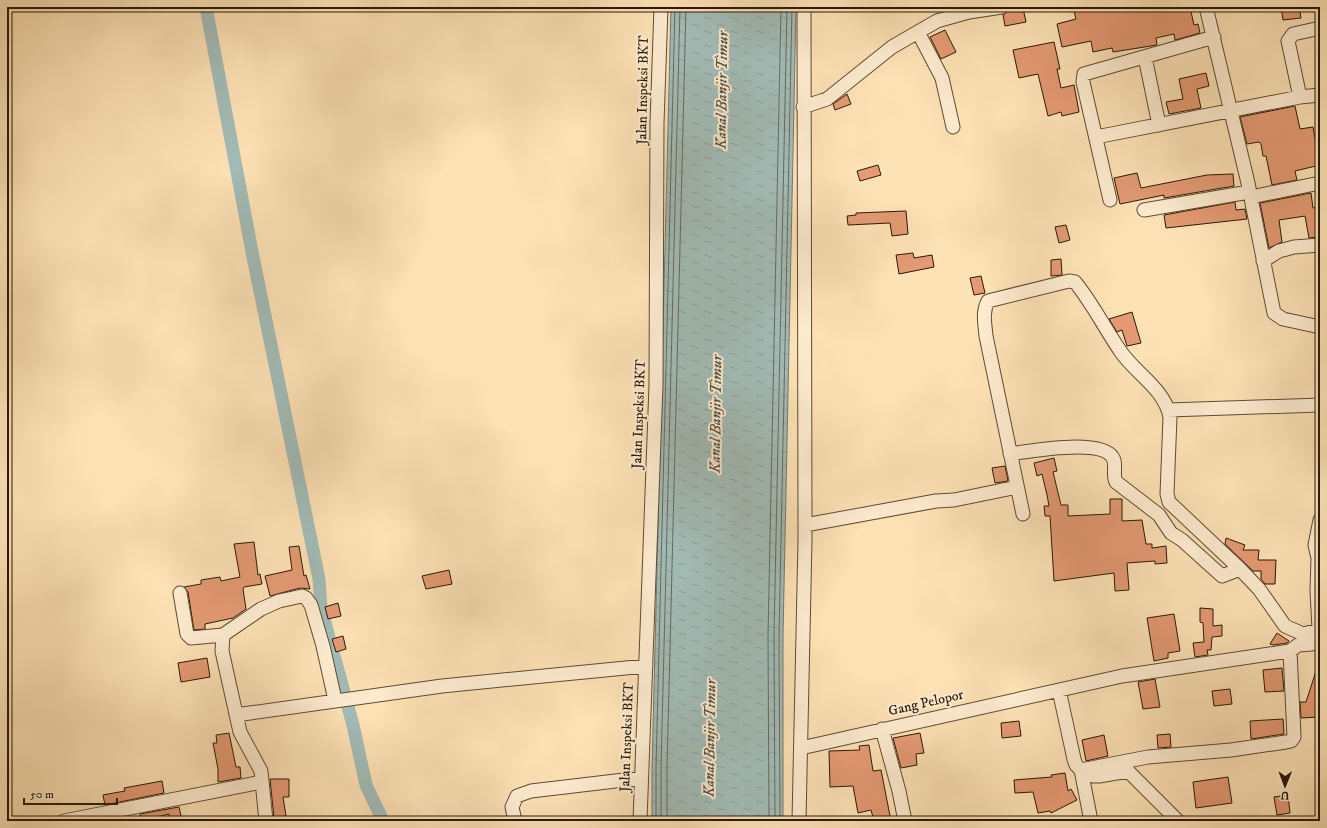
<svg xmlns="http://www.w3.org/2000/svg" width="1327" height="828" viewBox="0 0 1327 828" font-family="'IM FELL DW Pica',serif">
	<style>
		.water { fill: url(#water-ripples); stroke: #727b71 }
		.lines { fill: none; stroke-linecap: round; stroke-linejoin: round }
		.shore { stroke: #666a5f; stroke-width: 1 }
		.canal { stroke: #a2bcb7; stroke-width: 13 }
		.building { fill: #e49a73; stroke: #291907 }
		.minor-casing { stroke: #5e4b33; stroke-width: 15 }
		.minor { stroke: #feecd0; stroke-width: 13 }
		.labels { text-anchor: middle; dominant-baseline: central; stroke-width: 4; stroke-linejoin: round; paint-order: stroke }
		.street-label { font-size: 14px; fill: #291907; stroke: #feecd0 }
		.water-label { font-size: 15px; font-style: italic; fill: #535245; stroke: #feecd0 }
	</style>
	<defs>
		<pattern id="water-ripples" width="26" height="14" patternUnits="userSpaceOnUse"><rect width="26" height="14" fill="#a2bcb7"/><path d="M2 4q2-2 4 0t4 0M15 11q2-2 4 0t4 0" fill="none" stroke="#8ca19c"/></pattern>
	</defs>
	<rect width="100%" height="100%" fill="#fde2b6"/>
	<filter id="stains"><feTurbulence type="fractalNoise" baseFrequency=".005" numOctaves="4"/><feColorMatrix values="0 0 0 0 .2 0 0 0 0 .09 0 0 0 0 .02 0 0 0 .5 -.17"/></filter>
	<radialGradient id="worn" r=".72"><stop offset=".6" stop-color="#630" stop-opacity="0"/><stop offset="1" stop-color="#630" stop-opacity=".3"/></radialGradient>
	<!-- water -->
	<path class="water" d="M671 7H796L783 636V821H652V768Z"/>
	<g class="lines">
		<!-- shore -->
		<path class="shore" d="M656 821V768L675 7
			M661 821V768L680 7
			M667 821V768L686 7
			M769 821 768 635 781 7
			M775 821 774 635 787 7
			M780 821 779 636 792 7"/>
		<!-- canal -->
		<path class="canal" d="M206 7 253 257 319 579 321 608 353 725 366 785 383 821"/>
	</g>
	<!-- building -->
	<path class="building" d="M1073 7H1190L1194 25 1198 24 1200 33 1175 40 1174 34 1156 38 1157 45 1113 52 1112 48 1093 52 1091 41 1062 47 1057 24 1076 19Z
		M1281 7H1299L1301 18 1283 20Z
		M1023 8 1026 22 1005 26 1003 15 1009 10Z
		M945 30 956 52 941 59 930 37Z
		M1054 42 1060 69H1057L1061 88 1074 85 1079 112 1062 116 1061 112 1048 116 1038 74 1019 78 1013 50Z
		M1206 73 1209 86 1197 89 1201 108 1169 114 1166 102 1183 99 1179 79Z
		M847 94 851 104 835 110 833 104Z
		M1295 106 1300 129 1313 127 1317 149 1320 148V165L1295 171 1297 180 1272 185 1266 156H1263L1261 144 1259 142 1247 144 1240 117Z
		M878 165 881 175 860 181 857 171Z
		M1137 173 1141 188 1207 175 1233 174 1234 186 1164 198V195L1120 204 1114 178Z
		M1311 193 1313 208 1319 207 1320 237 1309 238 1305 216 1279 220 1282 242 1269 248 1260 203Z
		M1235 202 1236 210 1245 209 1247 219 1166 228 1164 215Z
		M906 211 908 234 892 236 890 223 848 225 847 216 856 215V213Z
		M1066 225 1070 240 1059 243 1055 227Z
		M913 253 914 258 932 255 934 267 899 274 896 255Z
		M1061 259 1062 275 1051 276V260Z
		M981 276 985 293 974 295 970 278Z
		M1132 312 1141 343 1127 346 1122 330 1117 332 1109 319Z
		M1054 458 1057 471 1053 472 1061 505H1068V516L1110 514V499H1122V521L1142 520 1146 544H1152V548L1166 546 1167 563 1155 564V561L1127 563 1129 590 1115 591 1114 573 1054 581 1050 516H1045L1044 506H1049L1047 495 1042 474 1037 476 1034 463Z
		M1005 466 1008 481 995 483 992 468Z
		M1226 538 1245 545 1243 550H1259L1258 560H1276L1275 584H1265L1261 579V571H1253L1225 544Z
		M254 542 258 575 260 574 262 584 244 587 243 589 246 609 233 618 205 624V629L194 630 188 592 184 587 201 584V580L220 577 221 581 240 577 234 544Z
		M299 546 304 576 306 575 310 589 300 588 270 596 265 576 292 570 289 547Z
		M449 570 452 584 426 589 422 576Z
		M338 603 341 616 328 619 325 607Z
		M1200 608 1213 609V626L1222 625V636L1212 637 1211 650H1207L1208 655 1195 657 1193 643 1204 642 1203 623 1200 622Z
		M1174 614 1180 651 1168 653V658L1154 661 1147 618Z
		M1277 633 1289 641 1287 643 1273 645 1270 644Z
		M343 636 346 649 336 652 332 639Z
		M207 658 210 677 181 682 178 663Z
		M1318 665 1320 666V717L1301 718 1300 702H1306Z
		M1282 668 1284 691 1265 692 1263 670Z
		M1155 679 1160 707 1143 709 1138 682Z
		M1230 689 1232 704 1214 706 1212 691Z
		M1283 719 1284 734 1251 739 1250 721Z
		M1019 721 1021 736 1002 738 1001 723Z
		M229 733 236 767H240L241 778 218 782V769L213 743H217L216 735Z
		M920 733 924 753 916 754 917 765 901 768 893 738Z
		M1170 734 1171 747 1158 748 1157 735Z
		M1104 735 1108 756 1086 761 1082 740Z
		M869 745 873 771 881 770 891 821H874L871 810 858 813 853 786 830 787 829 751 860 750 859 746Z
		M1065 773 1068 791 1071 789 1077 800 1051 813 1050 811 1038 813 1033 792 1015 793 1014 780 1052 777 1051 775Z
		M1228 777 1232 803 1196 808 1193 782Z
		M270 779H289V797H283L286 816 274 818Z
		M162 781 164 793 105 805 103 795 125 791 124 788Z
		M1288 795 1290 813 1277 815 1274 797Z
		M179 807 182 820 170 821 169 814 141 821 140 814Z"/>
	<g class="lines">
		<!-- minor casing -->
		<g class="minor-casing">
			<path id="minor" d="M1206 7 1248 183 1274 313 1283 319 1320 327
				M918 32 942 78 953 127
				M1145 57 1159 125
				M1300 97 1320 95
				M803 107 827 99 892 47 937 21 969 12 1002 7
				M1096 137 1300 97 1288 41 1293 34 1320 28
				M1251 197 1320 183
				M1110 200 1083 82 1084 74 1214 37
				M1144 210 1249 192
				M1263 261 1279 251 1294 247 1320 245
				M1168 410 1320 405
				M1010 454C1030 451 1102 438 1113 458 1117 465 1112 474 1116 482L1159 515 1171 533 1182 540 1222 576 1240 569
				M1023 514 986 336C985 324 982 312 988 301L1069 281 1075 282C1093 304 1105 329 1121 352 1136 374 1164 388 1170 417L1167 494 1169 502 1240 569 1259 589 1285 626 1303 634 1319 630
				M805 525 936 501 954 500 1017 487
				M180 593 187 634 191 638 223 635 261 609 279 601 302 596 306 598 311 605 323 646 335 700
				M223 635 222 651 240 732 261 771 266 821
				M1059 690 1074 759 1076 765 1081 770 1148 757 1231 750 1286 742 1291 741 1294 737 1290 651
				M236 715 442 686 646 666
				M882 729 899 791 905 821
				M801 748 1122 676 1290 651 1298 645 1312 644 1318 638 1319 629 1317 591 1318 558 1315 545 1320 520
				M1087 769 1093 776H1099L1128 771 1178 821
				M1081 770 1091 821
				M64 821 262 782
				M515 821 512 807 517 796 531 791 641 778
				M640 821 656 385 657 123 661 7
				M799 821 805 539 804 7"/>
		</g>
		<!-- minor -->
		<use href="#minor" class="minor"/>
	</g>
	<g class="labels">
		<!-- street labels -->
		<g class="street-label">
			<text transform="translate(643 90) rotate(-89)">Jalan Inspeksi BKT</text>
			<text transform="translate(639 414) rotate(-88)">Jalan Inspeksi BKT</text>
			<text transform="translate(926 703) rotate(-13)">Gang Pelopor</text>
			<text transform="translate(627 737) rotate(-88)">Jalan Inspeksi BKT</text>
		</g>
		<!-- water labels -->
		<g class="water-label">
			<text transform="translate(722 90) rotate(-89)">Kanal Banjir Timur</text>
			<text transform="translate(716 414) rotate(-89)">Kanal Banjir Timur</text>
			<text transform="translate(710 738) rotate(-89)">Kanal Banjir Timur</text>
		</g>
	</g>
	<!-- margin -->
	<rect width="1327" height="828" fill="none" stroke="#fde2b6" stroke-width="24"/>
	<rect x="8" y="8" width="1311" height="812" fill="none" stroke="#291907" stroke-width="2"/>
	<rect x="12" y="12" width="1303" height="804" fill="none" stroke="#291907"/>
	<!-- north arrow -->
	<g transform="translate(1285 786) rotate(181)" stroke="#feecd0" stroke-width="3" paint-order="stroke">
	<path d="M0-3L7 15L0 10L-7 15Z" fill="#291907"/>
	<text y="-6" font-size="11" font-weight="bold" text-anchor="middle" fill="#291907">U</text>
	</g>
	<!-- scale -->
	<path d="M24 798v6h93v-6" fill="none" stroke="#291907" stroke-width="2"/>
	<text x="30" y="798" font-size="12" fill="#291907" stroke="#feecd0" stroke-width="3" paint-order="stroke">50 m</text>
	<rect width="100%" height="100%" filter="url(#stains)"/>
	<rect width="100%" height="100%" fill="url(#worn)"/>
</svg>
